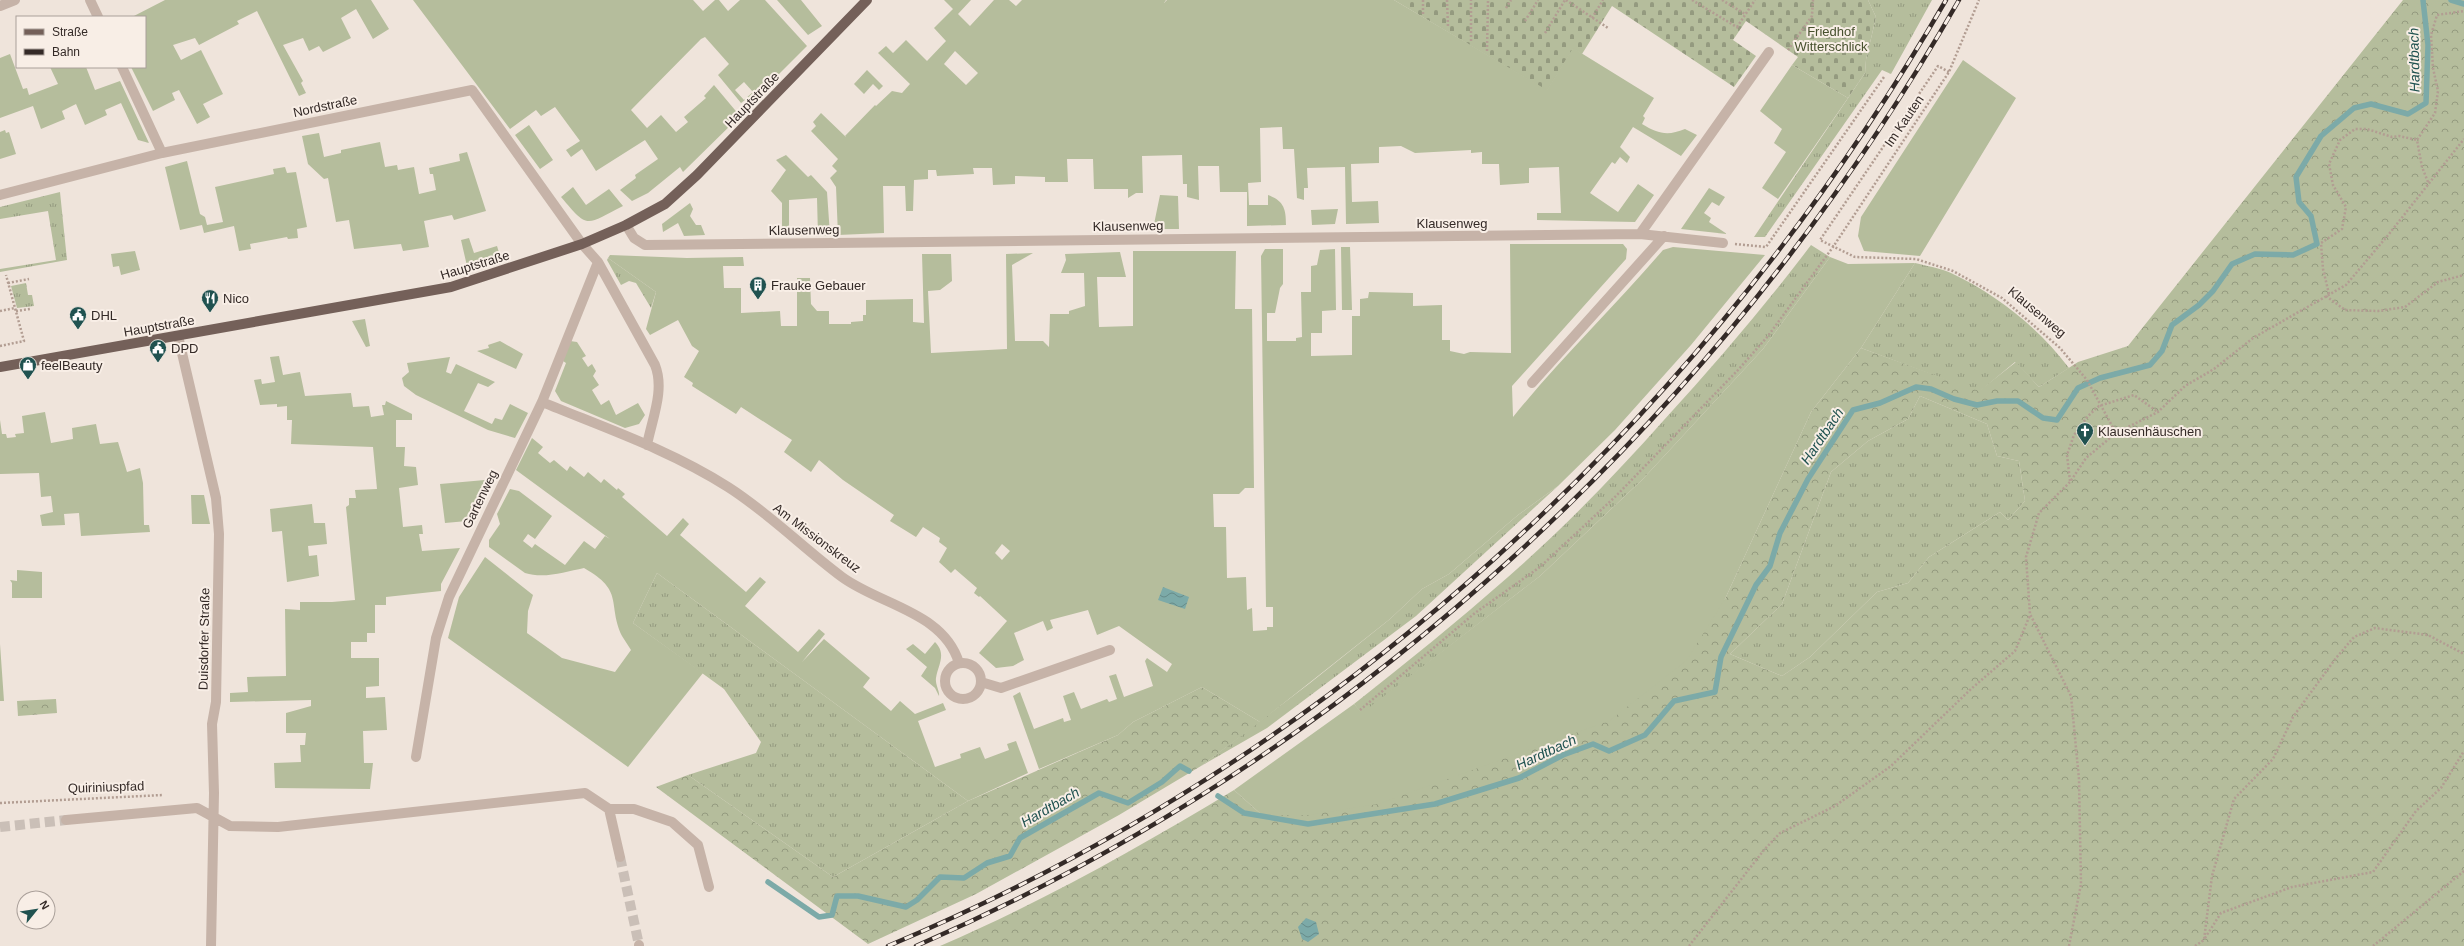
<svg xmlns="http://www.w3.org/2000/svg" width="2464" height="946" viewBox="0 0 2464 946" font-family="Helvetica,sans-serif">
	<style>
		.grass { fill: url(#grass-tufts) }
		.forest { fill: url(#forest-crowns); fill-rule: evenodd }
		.cemetery { fill: url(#cemetery-stones) }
		.garden { fill: #b5bd9c; fill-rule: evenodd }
		.water { fill: url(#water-waves) }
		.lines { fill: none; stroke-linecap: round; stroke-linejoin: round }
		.stream { stroke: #7caaa8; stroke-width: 5.5 }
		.minor-tunnel { stroke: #cabfb7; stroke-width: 10; stroke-dasharray: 10 5; stroke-linecap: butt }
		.path { stroke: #b29d92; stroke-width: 2.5; stroke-dasharray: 2 2; stroke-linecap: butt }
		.minor { stroke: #c6b3a8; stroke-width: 10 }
		.major { stroke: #746059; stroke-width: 10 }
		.rail-casing { stroke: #342a27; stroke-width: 4.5 }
		.rail { stroke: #f8eee6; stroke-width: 3; stroke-dasharray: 9; stroke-linecap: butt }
		.labels { text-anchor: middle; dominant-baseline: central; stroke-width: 4; stroke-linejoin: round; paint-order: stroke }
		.park-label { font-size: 13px; fill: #46502d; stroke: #f8eee6 }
		.street-label { font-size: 13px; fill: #342a27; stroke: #f8eee6 }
		.poi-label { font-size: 13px; fill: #342a27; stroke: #f8eee6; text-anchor: start }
		.water-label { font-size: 14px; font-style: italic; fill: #205250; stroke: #f8eee6 }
	</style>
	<defs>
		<pattern id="grass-tufts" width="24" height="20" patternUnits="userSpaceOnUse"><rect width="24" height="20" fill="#b5bd9c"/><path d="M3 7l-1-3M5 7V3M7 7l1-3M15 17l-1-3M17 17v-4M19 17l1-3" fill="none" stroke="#949a7f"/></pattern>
		<pattern id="forest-crowns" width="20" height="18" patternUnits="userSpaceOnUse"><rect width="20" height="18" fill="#b5bd9c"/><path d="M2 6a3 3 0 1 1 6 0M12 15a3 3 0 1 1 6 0" fill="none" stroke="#949a7f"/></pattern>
		<pattern id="cemetery-stones" width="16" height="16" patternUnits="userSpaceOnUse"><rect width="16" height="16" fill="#b5bd9c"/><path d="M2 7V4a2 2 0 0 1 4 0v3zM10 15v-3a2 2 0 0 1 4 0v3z" fill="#949a7f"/></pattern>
		<pattern id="water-waves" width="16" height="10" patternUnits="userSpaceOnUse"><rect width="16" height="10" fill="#7caaa8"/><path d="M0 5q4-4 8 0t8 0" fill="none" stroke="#668b89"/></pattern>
	</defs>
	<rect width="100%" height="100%" fill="#efe4db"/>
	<!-- grass -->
	<path class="grass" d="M1868 0H1932L1891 74 1882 70 1765 237H1754L1865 73 1866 60 1876 17Z
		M60 192 67 260 0 272V269L56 260 48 211 0 219V207Z
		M1811 245 1830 257 1763 349 1642 480 1540 576 1362 714 1354 704C1406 663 1458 621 1508 577 1564 528 1615 475 1664 420 1716 363 1765 306 1811 245Z
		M608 258 656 292 651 308 636 283 629 281 621 285 607 260Z
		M1915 263C1927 266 1940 268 1951 273 1996 294 2039 328 2069 368L2039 387 2015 362 1979 392 1861 348Z
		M26 283 28 295H32L34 306 17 308 11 286Z
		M1920 396 1987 424 1997 456 2019 461 2025 501 2008 520 2000 512 1929 557 1908 583 1877 592 1810 657 1782 676 1730 654 1782 604 1831 472 1868 441 1908 419Z
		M1558 486 1416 616 1267 728 1201 766 1310 683 1390 619 1422 589 1449 574 1518 515Z
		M657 573 968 801 833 877 688 775 756 753 761 742 724 689 633 623Z"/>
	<!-- forest -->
	<path class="forest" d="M2403 0H2464V946H940C1040 903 1140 847 1234 790L1262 815 1725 599 1811 412 1861 348 1979 391 2016 362 2039 387 2078 362 2128 346ZM1920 396 1987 424 1997 456 2019 461 2025 501 2008 520 2000 512 1929 557 1908 583 1877 592 1810 657 1782 676 1730 654 1782 604 1831 472 1868 441 1908 419Z
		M1202 687 1260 722 1201 766 1119 815 976 894 868 944 656 787 688 775 833 877 968 801 1118 735 1133 722Z
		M56 699 57 713 18 716 17 701Z"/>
	<!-- cemetery -->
	<path class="cemetery" d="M1394 0H1868L1876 17 1866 60 1865 73 1848 98 1792 65 1798 57 1746 21 1733 40 1756 56 1734 87 1612 6 1582 54 1573 49 1547 91Z"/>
	<!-- garden -->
	<path class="garden" d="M165 0H371L389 29 373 39 356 9 341 18 351 38 323 52 319 46 309 51 303 38 283 45 303 81 301 83 306 93 299 96 257 11 237 21 239 24 199 45 195 38 173 45 181 60 201 50 223 94 203 104 210 117 197 124 179 90 172 93 175 100 153 111 131 67H145V17H132Z
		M413 0H693L703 11 715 0H719L728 11 740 0H765L807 46 757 96 754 93 741 103 718 75 729 64 705 37 701 39 631 110 647 128 661 115 676 132 688 122 684 117 706 98 704 96 714 85 740 116 683 172 680 167 648 193 632 201 620 190 636 178 635 175 658 159 645 140 596 171 582 149 571 157 566 150 580 141 555 107 541 116 536 110 510 129ZM744 82 753 92 744 100 735 90Z
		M777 0H801L822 26 808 35Z
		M944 0H971L958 14 970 26 994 0H1009L1016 6 1022 0H1166L1164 3 1167 0H1394L1547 90 1573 48 1654 98 1643 116 1645 118 1642 124C1658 134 1668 136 1685 129L1697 135 1681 156 1633 127 1620 147 1630 157 1627 163 1620 157 1615 164 1612 162 1590 193 1618 212 1638 184 1654 195 1635 222 1537 220V213H1561L1559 167 1529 168V183L1500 185 1499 164H1482V152L1471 153V150L1415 153 1401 146 1379 147V163L1351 164 1352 202 1378 201 1379 223 1346 224 1345 167 1307 168 1308 188H1304V200L1297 198 1294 149H1283L1282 127 1260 128 1261 182 1248 183 1249 205H1268V195C1284 201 1286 209 1286 225L1247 226V192H1220L1219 166H1198L1199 200 1187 197V184H1183L1182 155 1142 156 1143 193H1136L1128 198V189H1094L1093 159H1067L1068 182H1045V177L1015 176V184L993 185 992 168H973L974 174 937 176 936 170H928V179L914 180 913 211H906L905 186H883L884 233 838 235 836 187 830 178 837 171 832 166 838 159 811 131 816 126 813 122 821 113 846 137 845 136 875 105 876 106 892 91 902 93 910 84 878 53 886 46 893 53 906 40 927 61 946 41 934 28 953 9ZM955 51 978 73 966 85 944 64Z
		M10 54 23 89 27 88 29 95 58 84 50 67H86L95 90 120 81 149 143 138 140 121 103 105 110 107 115 85 125 76 104 62 111 65 119 41 129 33 106 0 118V58Z
		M1963 60 2016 98 1920 256 1864 251 1858 236 1861 217Z
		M1792 65 1848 98 1778 199 1762 188 1786 152 1774 143 1782 129 1760 111Z
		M867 70 883 86 879 90 873 84 864 94 854 84Z
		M529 125 553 160 540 169 515 135Z
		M5 130 6 133 9 132 16 154 0 159V132Z
		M319 133 324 157 341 153V150L380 142 385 167 397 165 398 170 414 167 419 194 436 190 433 174H430L429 168 460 161 459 154 467 152 486 211 454 220 452 215 424 221 429 247 403 251 401 244 354 249 349 220 336 222 328 178 324 179 308 164 302 136Z
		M786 155 808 177 811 175 827 192 830 235 818 236 817 198 789 200V229L808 228 810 235 782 236V203L771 191 786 170 776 160Z
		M187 161 200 214 205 217 207 225 223 222 215 187 274 174 273 169 285 167 287 173 296 172 307 227 297 229 298 238 288 239 287 237 250 244 251 249 239 251 234 226 204 233 202 225 180 230 165 167Z
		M573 187 586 205 609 189 623 206C585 225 589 230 561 197Z
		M1709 188 1725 197 1719 206 1712 202 1704 213 1711 218 1709 222 1727 234 1681 229Z
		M1160 195 1178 196 1179 229H1153Z
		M690 203 693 209 690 216 696 225H701L705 235 684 236 678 223 663 232 662 224Z
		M1338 209 1335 224 1312 225 1311 210Z
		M469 238 474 253 497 246 500 256 467 266 461 240Z
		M1510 244H1623L1627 249 1626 259 1512 386 1513 417C1560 359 1614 307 1663 250L1673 247 1765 255 1691 345 1615 430 1558 486 1518 515 1449 574 1422 589 1390 619 1260 722 1202 687 1133 722 1118 735 1039 769 1013 696 1020 692 1034 729 1063 718 1064 722 1071 720 1063 696 1074 692 1081 709 1107 699 1109 702 1117 699 1109 676 1116 674 1124 697 1153 686 1145 661 1147 658 1167 672 1172 664 1119 626 1097 635 1088 610 1050 620 1053 628 1047 631 1043 621 1014 633 1024 660 1013 666 996 668 979 653 1007 621 980 596 979 597 974 593 977 588 955 569 951 573 939 562 947 548 939 542 940 538 923 527 916 537 890 521 894 515 843 480 819 460 811 472 784 452 792 440 741 407 736 414 692 386 693 383 684 377 699 351 692 346 678 320 650 335 646 329 656 292 608 258 610 255 687 258 743 257 744 266H723L724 288H741V313L780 311 781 326H797V278H810L811 304 817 311H829V324H851V322L863 321V315H866V300L913 299V322L924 323 922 254H951L952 281 940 290 928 291 931 353 1007 349 1006 254 1033 253 1012 265 1015 341H1043L1049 347 1050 314H1069V311L1085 306 1084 273H1061L1066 260 1065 254 1120 252 1126 277H1097L1099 327 1133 326V251H1236L1235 309H1252L1254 488H1245L1239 494H1213L1214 527H1226L1227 578 1246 577 1247 610 1252 608 1253 631 1267 630V627H1273V607H1266L1261 256 1265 249H1283V284L1280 288 1275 313H1267V341H1296V338L1302 337 1301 292H1311V266L1317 265 1320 250 1335 249 1336 310 1322 311V333H1311V356L1352 355V316H1360V299L1368 298 1369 292 1413 293V306L1442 305V340H1450V351L1464 354 1470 352 1511 353ZM1002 544 1010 551 1002 560 995 553Z
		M1341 247H1350L1352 310H1342Z
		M135 251 140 270 121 275 119 266 113 267 111 254Z
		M1830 257 1848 264 1915 263 1861 348 1811 412 1725 599 1686 661 1609 721 1378 804 1308 815H1262L1234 790 1354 704 1362 713 1540 576 1642 480 1763 349Z
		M365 319 370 346 366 347 352 321Z
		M500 341 523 354 516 369 477 351 489 348 488 345Z
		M570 341 577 342 586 356 582 358 588 367 592 364 596 371 593 376 599 385 592 390 601 405 609 400 616 415 638 403 645 415 639 424 625 428 561 401 555 391 566 363 563 361Z
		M279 356 283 375 300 372 305 396 351 393 353 407 369 406 371 417 384 415 382 405H385L386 401 412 414V420H396V447H405L404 466 416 467 418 485 399 488 403 527 422 525 423 534H419L422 551 460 548 441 584V591L386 597V605H375V633H367V642H351V658H379V686L366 687V698L385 697 387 730 363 731 364 763H373L370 789 275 788 274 763 301 762 300 745H305L306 733H286V713L311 706V700L230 702V693L248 692 247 677 286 676 285 609 300 610V602H332L355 600 346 507 349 505V498H356L355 490 377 489 373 447 291 444 292 420H287V406L277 407V404L260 405 254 380 261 379 262 384 275 382 270 357Z
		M450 357 446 372 451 374 456 364 495 382 488 387 478 383 464 411 492 424 495 418 502 420 510 404 528 413 515 438 488 430 416 395 404 386 402 378 409 372 407 363Z
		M45 412 51 443 73 439 72 428 96 424 100 444 118 442 127 472 140 468 143 483 144 525H149L150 532 81 536 79 513 64 514 65 525 42 526 40 515 53 512 51 496 41 497 39 473 0 474V420L2 434H6L7 438 16 437 15 434 24 433 22 416Z
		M532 438 543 447 538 453 550 463 554 460 567 471 570 466 584 477 588 472 601 483 604 479 617 490 618 488 625 494 622 497 667 536 683 518 689 524 680 535 746 592 760 577 766 582 745 606 798 652 819 629 825 634 802 662 824 639 870 678 863 687 891 711 900 701 915 714 943 703 946 710 918 721 935 767 961 758 960 754 980 747 985 759 1009 750 1007 744 1016 741 1028 773 968 801 657 573 633 623 703 673 628 767 448 638 459 597 485 557 533 595 528 611 527 633 562 658 615 672 631 650C628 645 625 641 622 636 607 604 625 591 584 568 565 572 544 579 525 573L489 547V540L500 524 497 514 510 489 519 491 552 516 535 539 528 534 523 541 532 548 535 544 565 565 584 541 595 549 605 536 610 539 516 470Z
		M485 480 467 521 445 523 440 484Z
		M191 495H204L210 524H192Z
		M312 504 314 523H325L327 544 308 546 309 556 317 555 319 576 287 582 282 531 272 532 270 509Z
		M17 570 42 572V598H12V583L10 580 17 581Z
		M935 642C947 654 938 665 936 678 935 684 940 692 939 696L935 688 921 676 927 667 906 649 913 644 925 654Z
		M0 644 4 701H0Z"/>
	<!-- water -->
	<path class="water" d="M1163 587 1189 597 1185 609 1158 600Z
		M1306 918 1316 922 1319 934 1308 942 1302 939 1298 927Z"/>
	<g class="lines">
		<!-- stream -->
		<path class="stream" d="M2451 0 2464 4
			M1218 796 1244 813 1308 824 1435 804 1519 778 1563 755 1593 744 1609 751 1645 735 1674 701 1715 692 1721 657 1756 585 1770 566 1780 533 1808 479 1853 410 1880 403 1916 387 1931 389 1954 399 1977 405 1997 401H2018L2043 418 2057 420 2078 388 2100 378 2150 365 2162 351 2172 325 2199 305 2213 291 2232 264 2255 254 2293 255 2317 244 2311 216 2299 202 2296 177 2321 136 2354 108 2371 104 2408 114 2426 103 2428 45 2423 0
			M768 882 819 917 832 915 837 896H858L906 907 917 900 940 877 964 878 987 863 1010 856 1020 838 1099 793 1128 803 1162 782 1180 766 1189 771"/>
		<!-- minor-tunnel -->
		<path class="minor-tunnel" d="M0 827 66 820
			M620 857 639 945"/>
		<!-- path -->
		<path class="path" d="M1423 0V14
			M1447 0 1448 27
			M1566 0 1608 28
			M1692 0 1740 29
			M1722 0 1745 14
			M1506 8 1511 0
			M1592 18 1603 0
			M1525 21 1538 0
			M1737 27 1755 0
			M1545 33 1565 0
			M1471 41V0
			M1788 50 1812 16 1813 0
			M1487 51 1488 1
			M1949 72 1938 66 1820 240 1855 257 1916 259 1953 271 2002 298 2060 348 2087 380 2116 433
			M2428 182 2422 167 2417 140 2435 113 2438 91 2433 68 2431 35 2437 15 2464 11
			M1735 244 1766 247 1884 77
			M8 283 29 279
			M2329 294 2323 269 2321 243 2342 229 2346 207 2333 185 2329 164 2340 140 2355 129H2367L2392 137 2399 136 2417 140
			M2326 296 2345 310 2378 311 2405 307 2438 282 2464 275
			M0 311 15 308
			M16 311 30 309
			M0 346 24 341 6 275
			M2070 481 2067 455 2074 435 2088 416 2099 406 2134 395 2158 412
			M1360 710 1475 613 1540 567 1616 496 1738 370 1768 336 1833 247 1949 72 1979 0
			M0 803 163 795
			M2205 938 2221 913 2292 887 2373 872 2416 811 2441 788 2464 751
			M1689 946 1764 850 1780 833 1835 806 1891 766 1971 689 2015 651 2030 615
			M2069 946 2081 884 2079 779 2071 696 2030 614 2026 557 2039 513 2070 482 2086 458 2116 433 2158 412 2185 386 2214 369 2253 338 2346 285 2389 234 2464 139
			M2195 946 2204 940 2212 876 2234 799 2273 759 2293 717 2336 658 2354 637 2375 628 2428 635 2464 654
			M2373 946 2464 871"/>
		<!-- minor -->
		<path class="minor" d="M90 0 98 17
			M0 6 15 0
			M122 67 162 153
			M0 195 162 153 472 90 582 244 598 262 655 365C665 390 652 419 647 445
			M626 225 634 238 645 245 1640 234 1723 243
			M1640 234 1769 52
			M178 336 216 498 219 534 216 702 212 724 214 793 211 946
			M1532 383 1664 236
			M542 402C605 428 670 450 728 487 769 513 803 548 842 577 880 605 944 612 959 663
			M945 681a18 18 0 1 1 36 0a18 18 0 1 1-36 0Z
			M981 682 1001 688 1110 650
			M416 757 436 638 449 597 542 402 598 262
			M609 809H634L672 822 698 845 709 887
			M66 820 197 808 230 826 278 827 585 793 609 809 620 857
			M639 945V946"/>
		<!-- major -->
		<path class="major" d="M0 367 451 287 582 244 626 225 665 204 697 175 867 0"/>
		<!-- rail casing -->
		<g class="rail-casing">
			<path id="rail" d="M888 946C1335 759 1704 417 1946 0
				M916 946C1356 755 1721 415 1959 0"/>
		</g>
		<!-- rail -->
		<use href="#rail" class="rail"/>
	</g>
	<!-- icons -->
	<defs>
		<g id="building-pin" transform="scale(0.9)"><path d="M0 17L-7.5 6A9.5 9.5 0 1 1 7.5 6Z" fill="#205250" stroke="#f8eee6"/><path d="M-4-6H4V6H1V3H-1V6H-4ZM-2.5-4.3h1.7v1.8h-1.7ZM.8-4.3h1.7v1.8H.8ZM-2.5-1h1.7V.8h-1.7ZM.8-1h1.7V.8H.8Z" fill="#fff"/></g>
		<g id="restaurant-pin" transform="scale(0.9)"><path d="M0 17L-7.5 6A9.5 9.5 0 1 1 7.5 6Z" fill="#205250" stroke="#f8eee6"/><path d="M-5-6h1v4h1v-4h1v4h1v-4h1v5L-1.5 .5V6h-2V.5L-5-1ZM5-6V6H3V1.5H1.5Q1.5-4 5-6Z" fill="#fff"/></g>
		<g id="civic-pin" transform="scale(0.9)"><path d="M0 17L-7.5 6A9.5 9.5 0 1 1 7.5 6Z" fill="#205250" stroke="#f8eee6"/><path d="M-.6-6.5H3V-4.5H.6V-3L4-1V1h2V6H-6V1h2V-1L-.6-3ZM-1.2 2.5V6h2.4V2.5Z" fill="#fff"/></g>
		<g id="shop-pin" transform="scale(0.9)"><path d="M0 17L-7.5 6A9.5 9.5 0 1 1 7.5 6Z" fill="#205250" stroke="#f8eee6"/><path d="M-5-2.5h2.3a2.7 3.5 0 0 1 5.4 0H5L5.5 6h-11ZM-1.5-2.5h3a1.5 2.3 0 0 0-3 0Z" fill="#fff"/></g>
		<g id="church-pin" transform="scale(0.9)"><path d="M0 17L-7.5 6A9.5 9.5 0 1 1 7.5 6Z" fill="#205250" stroke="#f8eee6"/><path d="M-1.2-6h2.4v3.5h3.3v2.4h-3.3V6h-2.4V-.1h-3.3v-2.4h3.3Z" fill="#fff"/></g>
	</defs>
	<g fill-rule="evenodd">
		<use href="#building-pin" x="758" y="285"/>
		<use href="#restaurant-pin" x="210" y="298"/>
		<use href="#civic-pin" x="78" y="315"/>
		<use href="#civic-pin" x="158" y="348"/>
		<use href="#shop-pin" x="28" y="365"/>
		<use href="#church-pin" x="2085" y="431"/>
	</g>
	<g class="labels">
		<!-- park labels -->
		<g class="park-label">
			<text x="1831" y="31">Friedhof<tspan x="1831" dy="15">Witterschlick</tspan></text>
		</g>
		<!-- street labels -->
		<g class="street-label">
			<text transform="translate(752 100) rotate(-46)">Hauptstraße</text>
			<text transform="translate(325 106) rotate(-12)">Nordstraße</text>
			<text transform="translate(1904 121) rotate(-56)">Im Kauten</text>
			<text x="1452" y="223">Klausenweg</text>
			<text transform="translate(1128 226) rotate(-1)">Klausenweg</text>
			<text transform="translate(804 230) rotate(-1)">Klausenweg</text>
			<text transform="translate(475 265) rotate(-17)">Hauptstraße</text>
			<text transform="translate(2037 312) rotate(40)">Klausenweg</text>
			<text transform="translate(159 326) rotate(-10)">Hauptstraße</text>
			<text transform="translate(480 499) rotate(-64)">Gartenweg</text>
			<text transform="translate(817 538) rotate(37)">Am Missionskreuz</text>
			<text transform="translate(204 639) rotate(-89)">Duisdorfer Straße</text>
			<text transform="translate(106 787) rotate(-2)">Quiriniuspfad</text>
		</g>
		<!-- poi labels -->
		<g class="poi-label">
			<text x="771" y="285">Frauke Gebauer</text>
			<text x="223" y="298">Nico</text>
			<text x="91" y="315">DHL</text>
			<text x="171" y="348">DPD</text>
			<text x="41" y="365">feelBeauty</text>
			<text x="2098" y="431">Klausenhäuschen</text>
		</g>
		<!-- water labels -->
		<g class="water-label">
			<text transform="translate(2414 60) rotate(-91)">Hardtbach</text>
			<text transform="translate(1822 436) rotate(-56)">Hardtbach</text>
			<text transform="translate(1546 752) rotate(-25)">Hardtbach</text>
			<text transform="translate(1050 807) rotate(-30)">Hardtbach</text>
		</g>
	</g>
	<!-- legend -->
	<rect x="16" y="16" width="130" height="52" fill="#f8eee6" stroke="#aaa09a"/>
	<rect x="24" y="29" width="20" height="6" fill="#746059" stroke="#aaa09a"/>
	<text x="52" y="36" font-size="12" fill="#342a27">Straße</text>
	<rect x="24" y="49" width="20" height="6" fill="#342a27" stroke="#aaa09a"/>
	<text x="52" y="56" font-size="12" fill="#342a27">Bahn</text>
	<!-- north arrow -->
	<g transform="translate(36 910) rotate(60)"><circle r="19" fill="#f8eee6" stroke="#aaa09a"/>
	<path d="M0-3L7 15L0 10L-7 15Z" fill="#205250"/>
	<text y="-6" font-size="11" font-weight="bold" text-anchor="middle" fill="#342a27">N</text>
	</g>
</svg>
